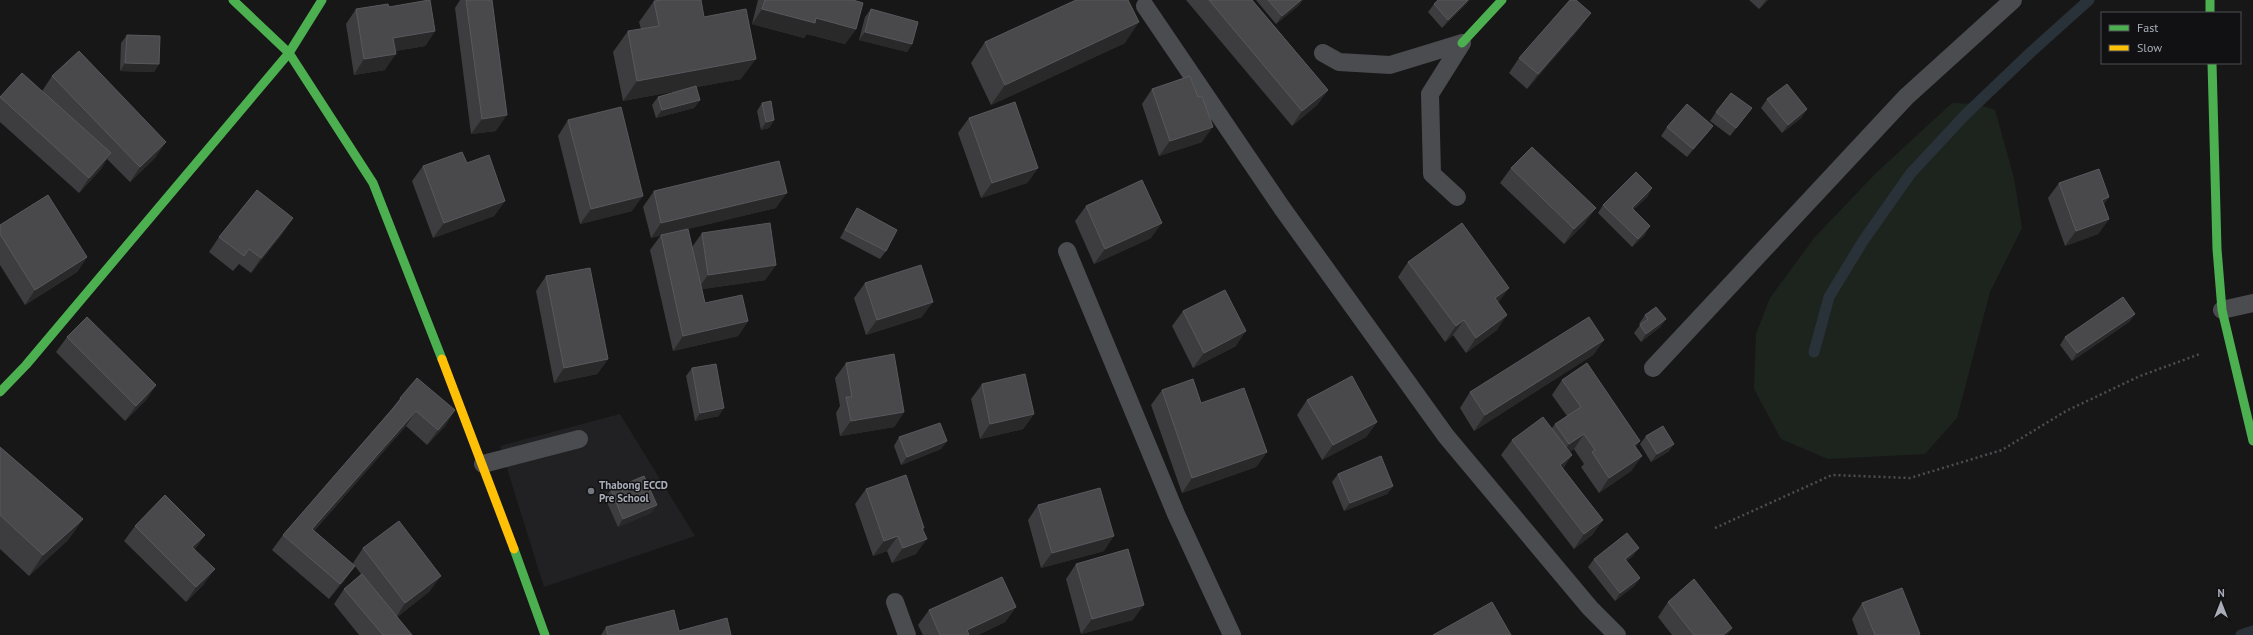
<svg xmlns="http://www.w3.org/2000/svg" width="2253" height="635" viewBox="0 0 2253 635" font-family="'PT Sans',sans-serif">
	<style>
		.built { fill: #212123 }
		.green { fill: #1d241e }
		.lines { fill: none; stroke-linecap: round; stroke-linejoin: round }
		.stream { stroke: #2a3239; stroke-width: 11 }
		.path { stroke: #4d4e52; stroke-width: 2.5; stroke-dasharray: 2 3; stroke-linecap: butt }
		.lane { stroke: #4b4c50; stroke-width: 18 }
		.fast { stroke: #4caf50; stroke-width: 9 }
		.slow { stroke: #ffc107; stroke-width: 9 }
		.wall { fill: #3d3d3f }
		.shaded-wall { fill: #29292a }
		.building { fill: #49494c; stroke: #58595d }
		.poi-dot { fill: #757880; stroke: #111113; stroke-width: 1.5 }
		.labels { text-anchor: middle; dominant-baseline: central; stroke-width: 3; stroke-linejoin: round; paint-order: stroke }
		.poi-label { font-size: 11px; font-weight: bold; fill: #a8adb8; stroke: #111113; text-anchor: start }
	</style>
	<rect width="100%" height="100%" fill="#171717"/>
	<!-- built -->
	<path class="built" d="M620 414 695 536 544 587 500 446Z"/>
	<!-- green -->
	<path class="green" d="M1952 103 1977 104 1995 110 2014 178 2022 228 1990 292 1957 418 1925 454 1828 459 1781 439 1754 389 1756 334 1770 298 1814 238 1875 174Z"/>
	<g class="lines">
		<!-- stream -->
		<path class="stream" d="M1814 352 1829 297 1863 241 1911 173 1966 114 2030 53 2089 0
			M2241 635 2253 631"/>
		<!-- path -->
		<path class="path" d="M1715 528 1832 475 1910 478 2002 450 2066 411 2140 376 2200 354"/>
		<!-- lane -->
		<path class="lane" d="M1145 6 1282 208 1446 436 1590 608 1617 635
			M1323 53 1339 62 1390 65 1462 43
			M1457 197 1432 174 1430 94 1462 43
			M1067 251 1176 514 1232 635
			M2222 310 2253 303
			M1653 368 1906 97 2013 0
			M483 464 579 439
			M895 602 907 635"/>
		<!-- fast -->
		<path class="fast" d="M233 0 289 53 373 183 442 359
			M2210 0V13
			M1462 43 1502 0
			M2212 63 2217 249 2222 310 2253 441
			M0 392 26 365 289 53 322 0
			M514 549 545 635"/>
		<!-- slow -->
		<path class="slow" d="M442 359 514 549"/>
	</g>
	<!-- wall -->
	<path class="wall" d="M460 0H492L496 131 471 134 455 8Z
		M758 0H853L856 29 845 44 807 34 804 38 752 24Z
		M1186 0H1252L1328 90 1317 105 1292 126Z
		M1256 0H1303L1298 6 1276 24Z
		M1749 0H1768L1759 9Z
		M654 1 704 17 741 79 696 87 700 100 694 108 656 118 652 105 658 97 682 90 623 101 613 52 628 31 641 29 639 22Z
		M1468 2 1442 28 1428 12 1434 4Z
		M389 7 435 31 425 46 395 51 385 70 354 75 346 24 356 9Z
		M871 9 912 44 907 52 859 40 865 17Z
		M1580 28 1527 89 1509 73 1519 58Z
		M127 35 159 64 154 72 120 71 121 43Z
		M985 42 1125 43 991 105 971 63Z
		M52 76 156 157 130 182 107 159 101 169 79 193 0 122V97L42 91Z
		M1152 89 1198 97 1202 142 1159 156 1142 104Z
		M1767 99 1807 109 1801 118 1782 133 1761 108Z
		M762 103 774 120 769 128 761 130 757 111Z
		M1752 108 1730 136 1710 121 1716 112Z
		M969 118 1038 168 1027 183 981 198 958 133Z
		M568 120 632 211 580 224 558 136Z
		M1713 126 1707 134 1687 157 1661 136 1667 127Z
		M467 163 505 201 494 216 433 238 412 181 423 166Z
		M1511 168 1585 223 1564 244 1500 183Z
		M2059 183 2109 197 2104 204 2109 219 2098 234 2065 246 2048 198Z
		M1652 188 1647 197 1633 210 1645 235 1632 247 1598 213 1603 205Z
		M654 191 776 208 687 229 692 247 702 233 776 265 765 280 702 289 705 303 748 321 738 336 673 351 650 250 661 235 651 238 643 207Z
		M1086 206 1151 238 1094 264 1075 221Z
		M857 208 886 251 880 259 840 238 852 216Z
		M0 225 87 257 77 272 25 305 0 265Z
		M283 233 251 273 239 264 233 271 209 252 219 237Z
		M1408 262 1498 303 1497 330 1466 353 1453 335 1445 342 1398 277Z
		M546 276 608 359 597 374 554 383 536 291Z
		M865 283 922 317 866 335 854 298Z
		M1183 311 1236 346 1193 368 1172 326Z
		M2135 314 2129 322 2072 361 2060 345 2065 337Z
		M1645 315 1666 319 1660 327 1641 342 1634 333 1640 325 1639 324Z
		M67 337 156 385 146 400 125 421 56 352Z
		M1604 340 1593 355 1474 431 1460 408 1470 392Z
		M846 363 904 412 894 427 840 436 836 413 840 406 835 378Z
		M692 368 719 416 695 421 686 376Z
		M1562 380 1636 447 1642 456 1631 471 1599 493 1581 467 1584 464 1574 449 1569 452 1572 455 1563 468 1603 520 1592 535 1574 549 1501 455 1512 440 1552 428 1555 424 1567 416 1552 395Z
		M982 384 1034 414 1023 429 980 439 971 399Z
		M1162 390 1267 452 1256 467 1182 493 1151 405Z
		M400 398 455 410 445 426 427 445 406 426 314 531 355 566 353 563 363 548 430 591 397 617 412 635H359L334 604 344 589 361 574 355 566 344 581 329 599 272 550 283 535 389 413Z
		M1307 400 1377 422 1366 437 1322 460 1297 415Z
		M1646 436 1674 444 1668 452 1651 462 1640 444Z
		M899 437 947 441 941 449 901 465 894 446Z
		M0 447 83 519 68 540 29 576 0 549Z
		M1338 474 1393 486 1387 494 1344 511 1332 482Z
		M866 489 924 528 923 529 916 554 892 563 887 551 873 556 855 504Z
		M611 490 657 505 651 513 618 527 605 498Z
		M1038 505 1104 551 1041 568 1028 520Z
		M135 526 205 535 195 549 204 584 186 602 124 541Z
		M1633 556 1626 561 1640 578 1634 586 1615 601 1588 567 1594 559Z
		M1076 564 1133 620 1081 634 1066 579Z
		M1668 602 1732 628 1727 635H1672L1658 617Z
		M1862 603 1919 635H1858L1852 619Z
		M1016 607 1005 622 978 635H923L918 625 929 610Z
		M606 627 679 631 731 635H601Z"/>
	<!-- shaded-wall -->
	<path class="shaded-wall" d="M1301 0H1303L1298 6 1276 24 1282 16Z
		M1468 0H1470L1442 28 1448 20Z
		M1766 0H1768L1759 9Z
		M762 9 816 18 856 29 845 44 807 34 804 38 752 24Z
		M1591 13 1580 28 1527 89 1538 74Z
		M1139 22 1125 43 991 105 1005 85Z
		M435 31 425 46 383 53 393 38Z
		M865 32 912 44 907 52 859 40Z
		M396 54 385 70 354 75 364 59Z
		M756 59 741 79 623 101 637 81Z
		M125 63 159 64 154 72 120 71Z
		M1328 90 1317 105 1292 126 1302 111Z
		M700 100 694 108 656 118 662 110Z
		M1807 109 1801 118 1782 133 1788 125Z
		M507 115 496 131 471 134 482 119Z
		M774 120 769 128 761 130 766 122Z
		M1713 126 1707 134 1687 157 1693 149Z
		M1213 127 1202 142 1159 156 1170 141Z
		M166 142 156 157 130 182 140 167Z
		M111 153 101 169 79 193 89 178Z
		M1038 168 1027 183 981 198 992 183Z
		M1652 188 1647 197 1627 216 1632 208Z
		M787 193 776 208 651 238 661 223Z
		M643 196 632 211 580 224 591 209Z
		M2109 197 2098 212 2102 200Z
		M505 201 494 216 433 238 444 223Z
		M1596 208 1585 223 1564 244 1574 229Z
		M293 218 283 233 251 273 261 258Z
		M2109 219 2098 234 2065 246 2076 231Z
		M1162 223 1151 238 1094 264 1105 249Z
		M1650 226 1645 235 1632 247 1638 239Z
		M87 257 77 272 25 305 35 290Z
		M776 265 765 280 697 290 708 275Z
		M1509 288 1498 303 1495 298Z
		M933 302 922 317 866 335 877 320Z
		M2135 314 2129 322 2072 361 2077 353Z
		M1507 315 1497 330 1466 353 1476 338Z
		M1666 319 1660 327 1641 342 1646 334Z
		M1464 320 1453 335 1445 342 1456 326Z
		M748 321 738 336 673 351 683 336Z
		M1246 331 1236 346 1193 368 1204 353Z
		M1604 340 1593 355 1474 431 1485 415Z
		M608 359 597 374 554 383 564 368Z
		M156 385 146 400 125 421 136 406Z
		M724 408 719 416 695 421 700 413Z
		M455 410 445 426 427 445 438 430Z
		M416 411 406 426 302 544 312 529Z
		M904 412 894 427 840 436 851 421Z
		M1034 414 1023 429 980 439 990 424Z
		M1377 422 1366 437 1322 460 1333 445Z
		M1584 434 1574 449 1558 459 1569 444Z
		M947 441 941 449 901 465 907 457Z
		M1640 441 1630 456 1634 445Z
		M1674 444 1668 452 1651 462 1657 454Z
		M1267 452 1256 467 1182 493 1192 478Z
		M1572 455 1562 470 1560 465Z
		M1642 456 1631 471 1599 493 1609 478Z
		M1393 486 1387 494 1344 511 1350 503Z
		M657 505 651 513 618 527 623 519Z
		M83 519 68 540 29 576 43 555Z
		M1603 520 1592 535 1574 549 1584 534Z
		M205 535 194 550 192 547Z
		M898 536 887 551 873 556 884 541Z
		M1114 536 1104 551 1041 568 1052 553Z
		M927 539 916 554 892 563 903 548Z
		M1639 548 1633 556 1619 567 1625 559Z
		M355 566 344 581 329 599 340 584Z
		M215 569 204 584 186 602 196 587Z
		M441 576 430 591 395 619 405 603Z
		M1640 578 1634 586 1615 601 1620 593Z
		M1144 605 1133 620 1081 634 1092 619Z
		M1016 607 1005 622 978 635H963L967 630Z
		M1732 628 1727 635H1723Z"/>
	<!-- building -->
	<path class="building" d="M429 0H430L435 31 393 38 396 54 364 59 356 9 388 4 389 7Z
		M466 0H492L507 115 482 119Z
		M661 0H701L704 17 746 9 756 59 637 81 628 31 659 26 654 1Z
		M765 0H853L863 3 856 29 816 18 815 23 762 9Z
		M1076 0H1128L1139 22 1005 85 985 42Z
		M1209 0H1252L1328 90 1302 111Z
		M1268 0H1301L1282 16Z
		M1438 0H1468L1448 20 1434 4Z
		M1570 0H1576L1591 13 1538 74 1519 58Z
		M871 9 918 22 912 44 865 32Z
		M127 35 160 36 159 64 125 63Z
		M79 51 166 142 140 167 52 76Z
		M22 73 111 153 89 178 0 97Z
		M1190 76 1198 97 1202 96 1213 127 1170 141 1152 89Z
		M1787 84 1807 109 1788 125 1767 99Z
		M696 86 700 100 662 110 658 97Z
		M1731 93 1752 108 1736 128 1716 112Z
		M771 101 774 120 766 122 762 103Z
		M1015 102 1038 168 992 183 969 118Z
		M1687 104 1713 126 1693 149 1667 127Z
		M621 107 643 196 591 209 568 120Z
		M1532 147 1596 208 1574 229 1511 168Z
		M462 152 467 163 489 155 505 201 444 223 423 166Z
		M779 161 787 193 661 223 654 191Z
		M2099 169 2109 197 2102 200 2109 219 2076 231 2059 183Z
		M1636 172 1652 188 1632 208 1650 226 1638 239 1603 205Z
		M1142 180 1162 223 1105 249 1086 206Z
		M257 190 293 218 261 258 249 249 244 256 219 237Z
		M48 195 87 257 35 290 0 234V225Z
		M857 208 897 230 886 251 845 230Z
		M770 223 776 265 708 275 702 233Z
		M1462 223 1509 288 1495 298 1507 315 1476 338 1464 320 1456 326 1408 262Z
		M688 229 705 303 742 295 748 321 683 336 661 235Z
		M921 265 933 302 877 320 865 283Z
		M590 268 608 359 564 368 546 276Z
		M1225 290 1246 331 1204 353 1183 311Z
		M2123 297 2135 314 2077 353 2065 337Z
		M1656 307 1666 319 1646 334 1640 325 1648 319 1645 315Z
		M87 317 156 385 136 406 67 337Z
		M1589 317 1604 340 1485 415 1470 392Z
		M894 354 904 412 851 421 846 397H852L846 363Z
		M1587 363 1640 441 1634 445 1642 456 1609 478 1592 452 1595 450 1584 434 1569 444 1555 424 1581 407 1562 380Z
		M716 364 724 408 700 413 692 368Z
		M1025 374 1034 414 990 424 982 384Z
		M1352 376 1377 422 1333 445 1307 400Z
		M417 378 455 410 438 430 416 411 312 529 355 566 340 584 283 535 401 399 400 398Z
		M1193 379 1201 403 1244 388 1267 452 1192 478 1162 390Z
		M1543 417 1572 455 1560 465 1603 520 1584 534 1512 440Z
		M940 423 947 441 907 457 899 437Z
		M1663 426 1674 444 1657 454 1646 436Z
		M0 447 83 519 43 555 0 515Z
		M1381 456 1393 486 1350 503 1338 474Z
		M906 475 924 528H922L927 539 903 548 898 536 884 541 866 489Z
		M644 476 657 505 623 519 611 490Z
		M1100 488 1114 536 1052 553 1038 505Z
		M165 495 205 535 192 547 215 569 196 587 135 526Z
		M399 521 441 576 405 603 363 548Z
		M1627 533 1639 548 1625 559 1640 578 1620 593 1594 559Z
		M1128 549 1144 605 1092 619 1076 564Z
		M362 574 412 635H383L344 589Z
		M1002 577 1016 607 967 630 969 635H940L929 610Z
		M1694 579 1732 628 1723 635H1694L1668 602Z
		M1902 588 1920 634 1918 635H1875L1862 603Z
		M1492 602 1511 635H1433Z
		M674 610 679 631 727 618 731 635H608L606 627Z"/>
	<!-- markers -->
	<circle class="poi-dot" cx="591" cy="491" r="4"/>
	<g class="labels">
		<!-- poi labels -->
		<g class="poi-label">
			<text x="599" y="485">Thabong ECCD<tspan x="599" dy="13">Pre School</tspan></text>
		</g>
	</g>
	<!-- legend -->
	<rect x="2101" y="12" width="140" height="52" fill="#111113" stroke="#4d4f55"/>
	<rect x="2109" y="25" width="20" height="6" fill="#4caf50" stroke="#4d4f55"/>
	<text x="2137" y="32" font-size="12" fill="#a8adb8">Fast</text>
	<rect x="2109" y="45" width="20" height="6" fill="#ffc107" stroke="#4d4f55"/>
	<text x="2137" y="52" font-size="12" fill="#a8adb8">Slow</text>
	<!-- north arrow -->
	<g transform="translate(2221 603)" stroke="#111113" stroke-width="3" paint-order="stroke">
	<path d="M0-3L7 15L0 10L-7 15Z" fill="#a8adb8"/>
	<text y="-6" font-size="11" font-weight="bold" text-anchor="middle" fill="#a8adb8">N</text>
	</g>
</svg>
